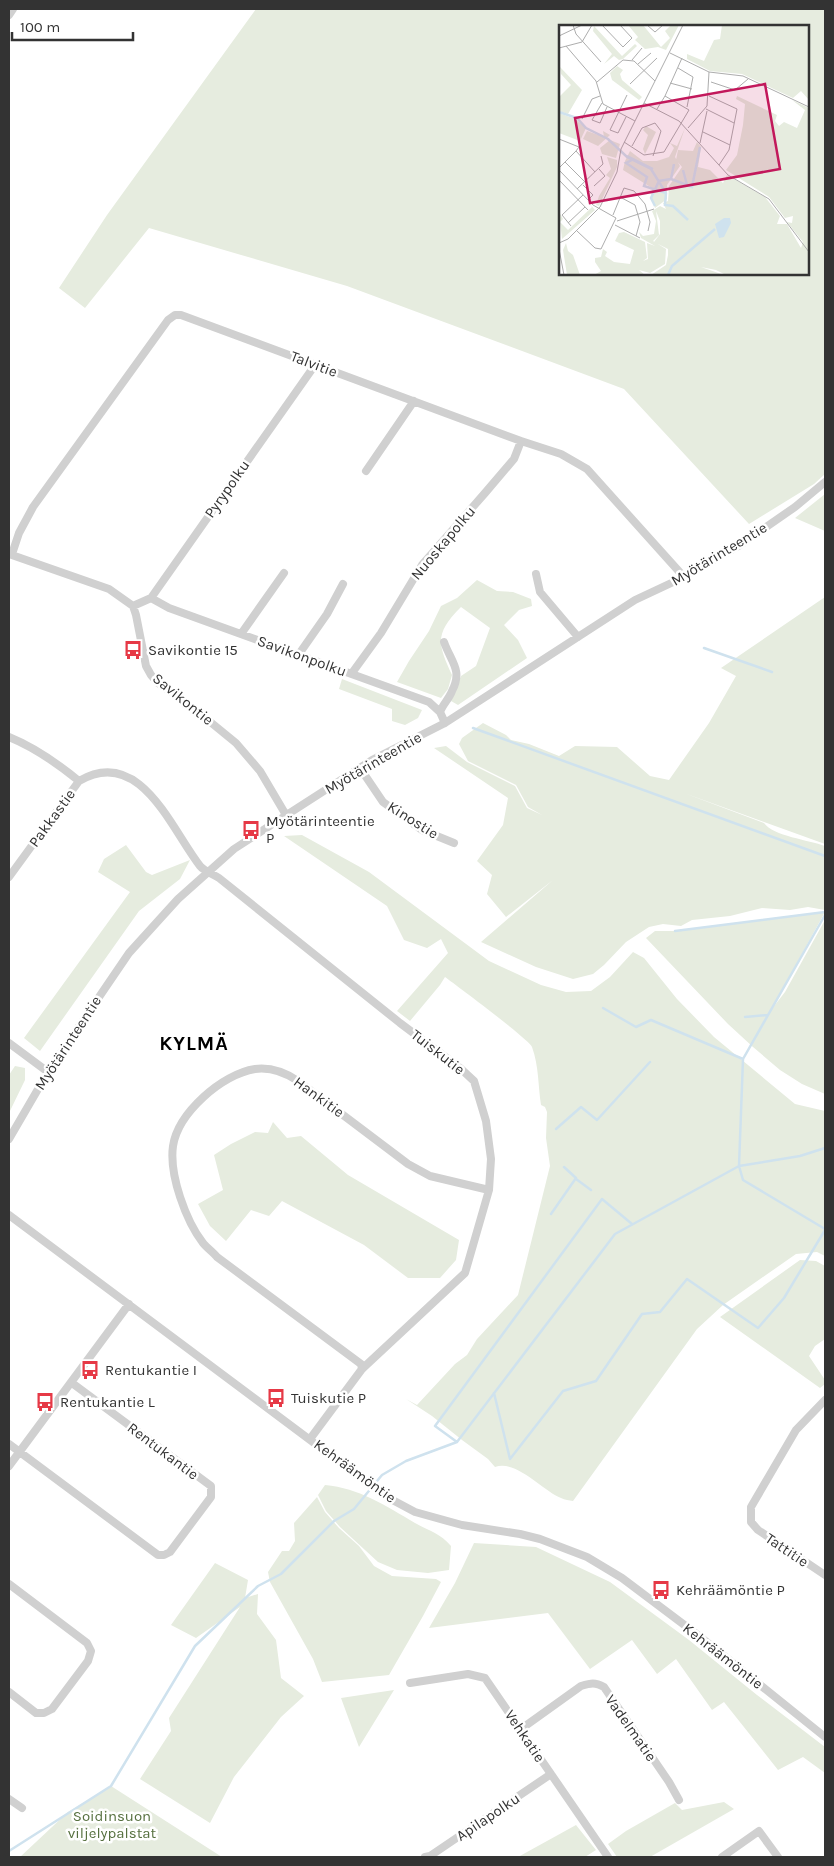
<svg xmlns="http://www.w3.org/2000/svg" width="834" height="1866" viewBox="0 0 834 1866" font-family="Karla,sans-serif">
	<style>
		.green { fill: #e6ecdf; fill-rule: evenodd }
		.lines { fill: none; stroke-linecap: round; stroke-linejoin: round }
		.stream { stroke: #cfe2ee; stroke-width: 2.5 }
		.minor { stroke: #d0d0d0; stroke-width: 8 }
		.labels { text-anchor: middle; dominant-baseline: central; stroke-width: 5; stroke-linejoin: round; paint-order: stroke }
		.street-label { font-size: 15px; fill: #333; stroke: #fff }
		.poi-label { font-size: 15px; fill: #333; stroke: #fff; text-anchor: start }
		.park-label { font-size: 15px; fill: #56703f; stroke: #fff }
		.district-label { font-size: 20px; font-weight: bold; letter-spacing: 1px; fill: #000; stroke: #fff }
		.inset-river { fill: none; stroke: #cfe2ee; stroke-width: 2.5 }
		.inset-road { fill: none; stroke: #adadad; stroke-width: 1 }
		.view { fill: #c2185b; fill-opacity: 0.15; stroke: #c2185b; stroke-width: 2.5 }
		.inset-edge { fill: none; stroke: #333; stroke-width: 2.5 }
	</style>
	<rect width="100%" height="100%" fill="#fff"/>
	<!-- green -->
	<path class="green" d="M256 9H825V474L814 484 749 524 624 389 347 286 149 228 85 308 59 288 107 215ZM560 26H808V274H560Z
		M825 494V531L795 518Z
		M477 580 497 591 513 592 531 599 532 606 519 610 504 625 518 640 527 658 458 705 451 701 461 676 476 666 490 628 461 607C435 633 437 643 452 675L448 689 441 698 397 682 409 661 429 631 441 606 457 598Z
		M825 597V844L684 793 764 823C773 836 809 840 825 846V910L808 907 790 910 762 908 730 916 692 920 681 926 663 924 649 927 626 942 604 965 593 974 573 979 536 967 481 942 553 880 506 917 487 894 492 875 477 861 503 825 508 798 434 748 446 746 467 762 515 786 527 808 542 815 528 807 516 785 468 761 459 744 462 738 483 723 506 735 511 740 529 744 559 756 575 746 617 747 650 776 669 780 709 723 736 676 721 668Z
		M342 679 422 710 418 718 405 725 392 721V709L339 689Z
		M302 835 369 872 489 961 541 985 566 992 591 991 610 977 633 952 644 958 677 999 714 1037 795 1104 825 1111V1256L817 1252 796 1254 723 1305 697 1329 573 1501C569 1500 565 1500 561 1498 543 1491 516 1459 495 1467L488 1459 462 1440 432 1416 406 1399 417 1405 455 1364 467 1355 477 1339 518 1295 550 1166 546 1138 547 1112 545 1107 541 1105C538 1086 539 1066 532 1047 530 1040 457 986 445 977L440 985 410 1021 397 1011 448 953 441 939 427 948 404 940 387 906 284 836Z
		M126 845 146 872 152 875 190 860 180 879 139 911 40 1051 24 1038 130 892 98 872 104 859Z
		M825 912 771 1010 785 992 825 920V1094L802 1084 780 1070 753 1047 728 1024 646 938 655 931H675Z
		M15 1066 25 1068V1080L9 1113V1075Z
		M273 1122 287 1138 301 1136 348 1175 459 1240 456 1260 440 1278H408L364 1245 282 1201 269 1216 251 1210 226 1241 210 1226 198 1204 223 1190 214 1155 231 1144 255 1132 268 1133Z
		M800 1260 816 1261 825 1266V1339L815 1346 809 1356 825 1380V1384L820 1388 720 1317Z
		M325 1485C359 1488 386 1506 415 1523 429 1531 440 1533 451 1546L449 1570 428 1573 397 1570 378 1562 340 1527 326 1511 318 1495Z
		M317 1497 325 1512 339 1528 359 1546 374 1566 392 1576 436 1579 441 1582 423 1616 389 1675 322 1682 313 1659 270 1582 268 1572 282 1551H289L295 1541 294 1523Z
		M474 1543 536 1547 610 1582 689 1640 757 1695 825 1747V1773L803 1757 778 1770 724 1702 712 1710 676 1659 657 1674 632 1640 590 1669 548 1613 429 1628 455 1583Z
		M215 1563 248 1580 245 1598 258 1594 257 1614 276 1640 281 1678 304 1696 281 1717 234 1777 210 1823 140 1779 171 1731 169 1718 240 1607 196 1638 171 1625Z
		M394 1690 359 1747 341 1698Z
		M111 1786 222 1857H20L68 1812Z
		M724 1802 734 1809 650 1857H617L608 1844 626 1831 675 1803 682 1810Z
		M576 1825 596 1850 585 1857H518Z"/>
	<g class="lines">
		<!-- stream -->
		<path class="stream" d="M704 648 772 672
			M473 728 825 856
			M675 931 825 912
			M603 1008 636 1027 651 1020 743 1059 739 1166 743 1180 825 1229
			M745 1017 768 1015
			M743 1059 825 915
			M556 1129 581 1107 597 1120 650 1062
			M576 1179 591 1190
			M551 1214 576 1178 564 1167
			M494 1393 510 1459 563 1391 596 1381 642 1314 660 1312 687 1279 758 1328 784 1298 825 1230
			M457 1442 435 1426 602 1199 632 1224
			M9 1851 111 1786 195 1646 258 1586 281 1574 334 1521 354 1509 382 1475 406 1461 457 1442 615 1234 739 1166 800 1156 825 1148"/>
		<!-- minor -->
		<path class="minor" d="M9 15 13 9
			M366 471 414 401
			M9 554 109 589 133 606 136 615 146 666 151 675 158 683 192 707 236 743 260 771 286 815
			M12 554 19 533 33 507 168 320 175 315H181L521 441 561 454 587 469 684 577
			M536 574 540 592 578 637
			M151 598 169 608 429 702 440 712 445 723
			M133 606 151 598 315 365
			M241 634 284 573
			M299 654 327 614 343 584
			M352 673 381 633 422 565 485 493 514 459 521 441
			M440 712C443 704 449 699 452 691 463 670 451 662 444 642
			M9 737C36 748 57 763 79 781
			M360 768 383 802 422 830 454 843
			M9 877 79 781C140 745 171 829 200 866 204 871 213 874 219 878L400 1023 460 1068 474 1081 486 1121 491 1159 489 1190 465 1273 362 1369 310 1439
			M9 1043 48 1072
			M9 1139 48 1072 129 953 178 899 234 849 372 760 445 723 635 600 684 577 740 545 795 507 825 482
			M9 1215 385 1496 415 1512 462 1525 520 1534 540 1539 587 1557 622 1578 703 1639 825 1737
			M362 1369 361 1364 217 1257C213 1252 207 1248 203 1243 186 1221 169 1175 173 1146 178 1113 222 1074 255 1069 270 1067 286 1073 298 1081L408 1164 430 1176 489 1190
			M825 1400 796 1430 751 1507V1522L758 1530 825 1575
			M9 1444 158 1555H164L170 1552 211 1497V1486L72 1383
			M9 1466 129 1304
			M9 1584 87 1643 91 1651 88 1661 52 1709 44 1713H36L9 1692
			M410 1683 468 1674 485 1678 608 1857
			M521 1729 581 1686C591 1683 595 1682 604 1687L669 1782 679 1800
			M9 1799 22 1808
			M425 1857 430 1856 551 1774
			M722 1857 759 1831 778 1857"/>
	</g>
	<!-- icons -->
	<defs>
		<g id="bus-bare" transform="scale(1.5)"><path d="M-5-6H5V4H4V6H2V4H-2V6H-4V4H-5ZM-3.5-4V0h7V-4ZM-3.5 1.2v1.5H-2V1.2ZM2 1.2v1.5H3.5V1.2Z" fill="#e63946" stroke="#fff" stroke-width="2.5" paint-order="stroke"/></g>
	</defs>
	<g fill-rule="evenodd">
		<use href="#bus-bare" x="133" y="650"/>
		<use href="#bus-bare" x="251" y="830"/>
		<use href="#bus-bare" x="90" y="1370"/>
		<use href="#bus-bare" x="276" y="1398"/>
		<use href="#bus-bare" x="45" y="1402"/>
		<use href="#bus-bare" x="661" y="1590"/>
	</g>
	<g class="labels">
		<!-- street labels -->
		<g class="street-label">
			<text transform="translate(314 364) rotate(21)">Talvitie</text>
			<text transform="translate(227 489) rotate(-55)">Pyrypolku</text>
			<text transform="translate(443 543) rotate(-50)">Nuoskapolku</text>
			<text transform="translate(719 554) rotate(-31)">Myötärinteentie</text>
			<text transform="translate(302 656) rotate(20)">Savikonpolku</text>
			<text transform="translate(183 699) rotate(39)">Savikontie</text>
			<text transform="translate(373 763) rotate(-30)">Myötärinteentie</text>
			<text transform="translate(52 818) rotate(-54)">Pakkastie</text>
			<text transform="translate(413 820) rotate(32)">Kinostie</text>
			<text transform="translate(68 1043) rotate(-57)">Myötärinteentie</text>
			<text transform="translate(438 1052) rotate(38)">Tuiskutie</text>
			<text transform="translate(319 1097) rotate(36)">Hankitie</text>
			<text transform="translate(163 1451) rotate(37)">Rentukantie</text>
			<text transform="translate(355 1471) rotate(36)">Kehräämöntie</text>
			<text transform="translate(787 1550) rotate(34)">Tattitie</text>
			<text transform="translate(723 1656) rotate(38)">Kehräämöntie</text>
			<text transform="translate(631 1728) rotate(55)">Vadelmatie</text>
			<text transform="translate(525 1736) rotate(56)">Vehkatie</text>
			<text transform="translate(488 1817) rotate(-34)">Apilapolku</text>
		</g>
		<!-- poi labels -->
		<g class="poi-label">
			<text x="148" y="650">Savikontie 15</text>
			<text x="266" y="821">Myötärinteentie<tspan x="266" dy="17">P</tspan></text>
			<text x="105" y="1370">Rentukantie I</text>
			<text x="291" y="1398">Tuiskutie P</text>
			<text x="60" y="1402">Rentukantie L</text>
			<text x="676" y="1590">Kehräämöntie P</text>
		</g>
		<!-- park labels -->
		<g class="park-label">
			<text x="112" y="1816">Soidinsuon<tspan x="112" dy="17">viljelypalstat</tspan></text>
		</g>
		<!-- district labels -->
		<g class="district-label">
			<text x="194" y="1043">KYLMÄ</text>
		</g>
	</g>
	<!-- overview -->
	<g transform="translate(559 25)">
		<rect width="250" height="250" fill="#fff"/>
		<path d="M69 0H84L102 22 111 13 106 6 112 0H120L107 25 99 22 86 24 76 15 79 12ZM163 0H250V75L242 66 234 73 183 49 151 46 128 34V29L145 36 155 15 161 14ZM35 1 63 31 76 19 78 21 64 34 60 35 55 31 45 39 53 29 34 6ZM58 41 64 45 61 49 63 55 83 72 80 75 53 55 51 48ZM1 42 23 65 9 89 0 86V72L12 60 2 49ZM178 71 218 90 216 96 220 101 225 97 238 103 246 85 233 75 250 83V250H167L157 245 142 242 165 250H92L107 240 109 230V224L95 217 101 209V196L97 186 100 210 94 216 107 224 106 239 91 248 80 245 86 250H35L42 246 36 237V225V233L42 232 44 224 48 227 46 231 55 237 71 239 75 225 56 216 60 208 65 207 86 217 88 233 84 236 89 234 88 218 96 221 82 213 80 207 84 211 95 209 97 196 93 186 101 181 107 184 104 178 109 176 110 161 123 142 117 135 119 125 134 126 138 117 142 122 139 142 151 145 164 158 168 150 206 172 221 191 218 199H228L242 223 244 217 228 197 233 198 234 191 226 193 210 172 167 145 178 130 184 100 186 79 177 74ZM0 88 16 94 27 103 21 116 0 108ZM87 101 97 107 86 129 84 124 89 110 84 105ZM126 103 116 132 121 141 108 160V174L96 183 92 173 93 163 64 145 66 136 71 126 84 136H98L110 132 115 123 111 118 118 121ZM28 106 45 112 44 106 51 110 39 121 24 114ZM51 115 61 119 57 133 43 129 41 123ZM48 132 58 135V142L40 181 37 180 40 171 51 153 47 150 52 144ZM24 171 36 185 3 214 0 187 4 194 1 197 9 205 33 182ZM7 218 9 226 14 230 21 250H8L4 225Z" fill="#e6ecdf"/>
		<path d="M165 193H171L172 198 165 212 160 213 156 199Z" fill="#cfe2ee"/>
		<path class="inset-river" d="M0 87 18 93 27 103 49 114 68 132 92 144 107 168 106 180 114 181 129 195M68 131 94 144M73 135 67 138 88 152 85 161 107 168M112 154 128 160 124 145M128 160 133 162 141 122M96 181 92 173 100 156 112 154 115 139M109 250 113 241 156 204"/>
		<path class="inset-road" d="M14 0 17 9 42 37M43 0 64 22 73 13 61 0M88 0 96 7 104 0M0 11 23 0M7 21 37 56 44 79 76 96M0 23 23 17 33 0M111 28 150 47 184 51 250 82M73 35 83 23M79 39 92 28M119 43 134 52 128 82M38 57 64 35 75 36 96 56M152 57 176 65 189 54M111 58 133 64M71 59 98 33M106 71 123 33M150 71 178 84 170 125 160 140M43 78 33 95 41 98 48 82M85 78 120 96 169 150 210 174 250 227M147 84 175 98M67 92 59 108 51 105 68 70M23 94 33 74 41 71M129 103 148 81 150 47M144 107 171 120M0 114 20 122 17 126M65 117 85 130 105 127 130 85 106 71 98 84M141 118 148 86M73 121 83 103 96 98 102 106 94 131M17 126 36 147M6 137 26 157M0 143 17 126M0 145 34 180 57 193 42 224 36 223 18 206M0 155 29 185M24 160 34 170 29 175M35 161 46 151 40 144M18 164 44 139 42 131M61 172 76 180 81 197 77 211M54 190 65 163 75 166 86 179 91 197 89 206M58 196 95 184M9 198 26 182M56 200 81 213M12 201 3 190 24 170M0 218 9 214 41 182 58 147 62 124 124 0M0 224 5 250"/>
		<path class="view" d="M206 59 221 144 31 178 16 93Z"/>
		<rect width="250" height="250" class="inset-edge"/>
	</g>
	<!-- border -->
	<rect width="834" height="1866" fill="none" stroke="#333333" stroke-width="20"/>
	<!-- scale -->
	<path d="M12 32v8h121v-8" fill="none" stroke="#333333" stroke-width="2.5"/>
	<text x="20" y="32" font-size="15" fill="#333333" stroke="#ffffff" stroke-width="4" paint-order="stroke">100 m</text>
</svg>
